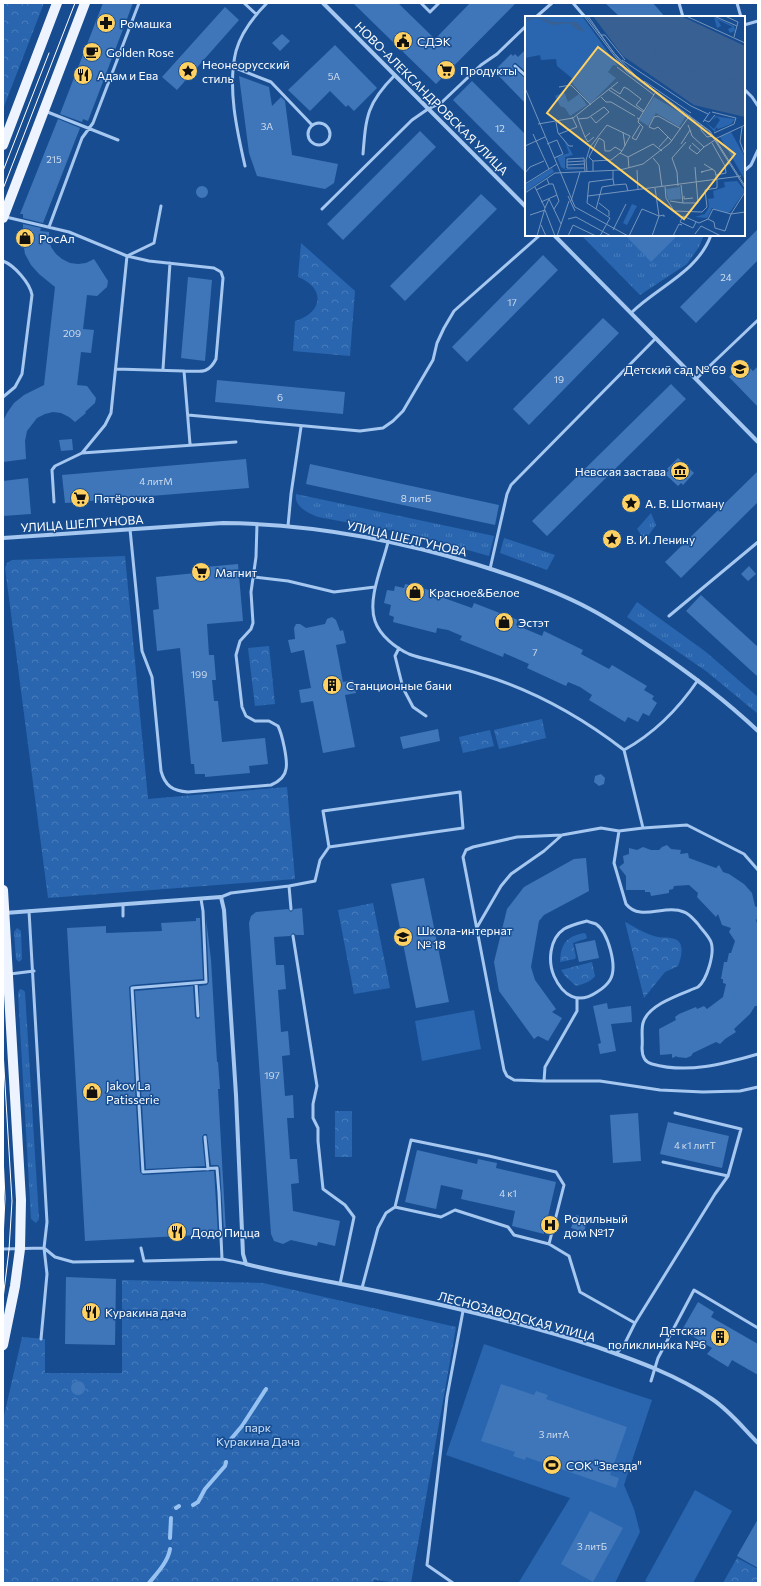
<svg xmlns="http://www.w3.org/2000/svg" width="761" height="1586" viewBox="0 0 761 1586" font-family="Commissioner,sans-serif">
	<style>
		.grass { fill: url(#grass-tufts) }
		.park { fill: url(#park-crowns) }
		.pitch { fill: #2966af }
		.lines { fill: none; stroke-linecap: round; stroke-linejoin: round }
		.stream { stroke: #97c2f2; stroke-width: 4 }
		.building { fill: #3f76b9 }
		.lane { stroke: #a5c7f0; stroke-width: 3 }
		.street { stroke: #a5c7f0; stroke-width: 4 }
		.primary { stroke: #edf4ff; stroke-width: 10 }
		.tram { stroke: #fff; stroke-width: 1 }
		.labels { text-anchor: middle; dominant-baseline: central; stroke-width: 3; stroke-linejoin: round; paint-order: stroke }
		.number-label { font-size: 10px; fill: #cfddee }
		.poi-label { font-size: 12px; fill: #fff; stroke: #174d90; text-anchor: start }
		.street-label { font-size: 12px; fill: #fff; stroke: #174d90 }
		.park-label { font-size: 12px; fill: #cbe1fb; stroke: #174d90 }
		.inset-river { fill: none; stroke: #396092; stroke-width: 2 }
		.inset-road { fill: none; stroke: #7494bc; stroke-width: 1 }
		.view { fill: #ffd163; fill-opacity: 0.15; stroke: #ffd163; stroke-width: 2 }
		.inset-edge { fill: none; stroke: #fff; stroke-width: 2 }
	</style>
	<defs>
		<pattern id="grass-tufts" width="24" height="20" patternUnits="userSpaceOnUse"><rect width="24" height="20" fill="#2966af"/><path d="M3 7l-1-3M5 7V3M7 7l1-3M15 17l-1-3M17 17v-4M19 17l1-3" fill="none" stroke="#497dbb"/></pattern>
		<pattern id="park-crowns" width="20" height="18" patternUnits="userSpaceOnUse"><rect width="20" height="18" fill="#2966af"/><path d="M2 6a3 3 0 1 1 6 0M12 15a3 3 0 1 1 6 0" fill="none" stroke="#497dbb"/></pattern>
	</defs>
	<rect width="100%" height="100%" fill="#174d90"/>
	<!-- grass -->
	<path class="grass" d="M581 235H704L699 247 687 264 640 295Z
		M296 494 494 536 489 556 415 535 318 517C308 513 294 507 296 494Z
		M651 513 656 525 645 540 637 529Z
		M504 538 555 555 547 570 500 553Z
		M637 602 706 652 758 697V714L706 671 627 617Z
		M17 928 21 931 22 959 19 962 16 959 14 932Z
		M20 989 23 990 25 992 39 1219 36 1223 31 1219 18 993Z"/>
	<!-- park -->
	<path class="park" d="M3 3H44L3 109Z
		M301 243 355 291 350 356 293 351 295 321C323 313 326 288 298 277Z
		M125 556 148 799 287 787 295 879 48 898 5 568 7 563 12 560Z
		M269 646 275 704 255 706 248 648Z
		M542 719 546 738 499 749 494 730Z
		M490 730 494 746 463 753 459 737Z
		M373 903 390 988 354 994 338 910Z
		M625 922C635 927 647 935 658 937 662 938 666 937 670 938 686 939 682 956 678 966L665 972 644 998Z
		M584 933 586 934 587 938 573 943 576 957 575 959 560 962C561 943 566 937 584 933Z
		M592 962 595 976C591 982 583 984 576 986L565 976 561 970Z
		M335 1111H352V1157H335Z
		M122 1280 263 1283 456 1327 411 1583H398L374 1580 373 1583H3V1420L22 1337 45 1339V1373H122Z
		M737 1558 758 1569V1583H723Z"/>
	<!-- pitch -->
	<path class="pitch" d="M474 1010 481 1049 422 1061 415 1021Z
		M484 1344 652 1400 624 1485 634 1509 640 1532 615 1583 519 1582 570 1498 446 1455Z
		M695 1490 732 1511 693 1583H649L645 1581Z"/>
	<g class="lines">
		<!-- stream -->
		<path class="stream" d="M226 1445 242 1426 266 1389
			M193 1505 198 1502 205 1489 225 1466 226 1462
			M176 1508 179 1506
			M170 1538 171 1518
			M149 1583C157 1573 168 1562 170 1549"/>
	</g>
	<!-- building -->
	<path class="building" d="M103 3H133L88 121 83 119 82 122 60 114Z
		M353 3H398L435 39 470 3H516L436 84Z
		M605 3H653L665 17H620Z
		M225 7 239 20 177 90 162 77Z
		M282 34 290 41 280 51 272 43Z
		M335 45 377 88 354 111 348 105 346 107 330 91 310 111 288 90Z
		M526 49V72L516 63H514L512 66 513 68 526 79V104L494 71 511 54 513 56 515 54 518 57Z
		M239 76 269 87 272 106 281 97 285 101 292 155 338 164 334 183 325 189 257 176 249 153Z
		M472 81 526 135V173L453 100Z
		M58 119 80 128 43 223 23 218V214H20Z
		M420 131 436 147 343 240 327 224Z
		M196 192a6 6 0 1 1 12 0a6 6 0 1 1-12 0Z
		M481 194 497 209 405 301 390 286Z
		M23 224 41 228 40 231 49 232V240L51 247 56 254 62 259 70 263 78 264 86 263 94 259 108 281 107 287 97 296 87 295 83 329 94 330 93 337 91 353 81 352 77 385 87 386 96 398 95 403 85 412 86 413 75 422 69 417 61 413 53 412 45 414 37 418 27 431 25 441 26 459 3 462V421L7 413 14 403 24 395 44 385 55 287 39 274 31 265 25 254 23 242Z
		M758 229V260L696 323 680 307Z
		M625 235H678L651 262Z
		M543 255 558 270 467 362 452 347Z
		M188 277 212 280 205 361 181 358Z
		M603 318 619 333 529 425 513 409Z
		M744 362 753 371 758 366V407L729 377Z
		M217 380 345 392 343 414 215 402Z
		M671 384 686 399 547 536 532 521Z
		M72 439 73 450 61 451 59 440Z
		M678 458 694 473 683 485 681 483 678 486 665 474 669 470 667 469Z
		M246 459 249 488 65 503 62 475Z
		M310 464 499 505 495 525 306 484Z
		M758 471V502L681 578 665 562Z
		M28 478 31 514 3 516V481Z
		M238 564 243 621 207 624 209 655H214L216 680H212L214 701H218L222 742 265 738 268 764 249 766 250 773 205 777V774H195L194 764H191L180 648 157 651 153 610 159 609 156 577 196 573 195 568Z
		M749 566 756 574 748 581 741 574Z
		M405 584 445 594 444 598 472 608 474 603 518 620 516 625 542 636 544 631 583 650 581 654 609 669 612 665 647 686 644 690 654 696 652 699 657 703 649 716 643 713 638 722 628 717 625 722 589 700 592 695 580 687 568 682 566 686 527 668 529 664 504 653 503 657 460 640 462 636 448 630 437 628 436 633 393 622 394 617 389 615 391 605 384 603 387 590 394 591 395 586 404 588Z
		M701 595 758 647V677L686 611Z
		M332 617 336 620 340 631 343 630 346 643 336 645 343 682 353 680 356 693 345 695 355 747 323 753 313 701 301 703 299 690 311 688 304 650 291 653 288 640 295 639 294 628 296 624H300L306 628 325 624 327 619Z
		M438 729 440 741 403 749 400 737Z
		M601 774 605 778 604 784 599 786 594 782 595 776Z
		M667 845 671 849 681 850 680 854 688 853 689 858 716 868 719 865 723 872 729 874 744 884 752 893 755 906 758 908V918L756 920 758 927V1006H755L750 1014 734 1029 736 1032 725 1039 720 1044 716 1042 693 1053 691 1056 686 1058 677 1057V1056L672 1058V1054L660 1055 659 1029 676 1020 675 1017 679 1014 696 1007 697 1009 704 1006 707 1009 723 997 726 984 723 983V979H721L724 962H727L729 953H731L735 941 729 932 731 928 722 925 718 914 716 917 697 897 698 893 689 885 674 886 673 889 669 890V893L651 896 650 892H645V890H626V876L619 867 624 863 623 856 629 854V848L637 850 643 847 651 850H659L662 847Z
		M586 858 589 891 544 915 539 921 531 967 535 980 556 1009 552 1012 562 1018 548 1041 538 1036 534 1039 499 991 494 962 507 909 524 887 574 859Z
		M424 878 449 1002 416 1008 391 884Z
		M302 908 304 935H296L293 933 290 936 274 937 276 965H284L286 989 278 990 281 1032 288 1031 290 1055 282 1056 285 1096 293 1095 294 1118H287L290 1159H297L299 1183 291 1184 293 1211 340 1221 335 1246 318 1242 317 1246 291 1240 283 1244 274 1241 271 1234 249 923 251 916 256 912 288 909 291 912 294 909Z
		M196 918H200L203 979 132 985 129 987 140 1172 143 1175 214 1171 218 1234 85 1241 67 928 106 926V933L162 931 161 923 196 921Z
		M206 918 211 960 217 1062H218L220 1089H218L226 1233H224L220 1168 218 1165H211L207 1134H204L202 1137 205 1166 146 1169 135 991 193 986 195 1017 197 1019 200 1018 199 986 207 985 209 982Z
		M595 940 599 958 579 962 575 944Z
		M607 1003 608 1009 631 1006 632 1022 611 1024 616 1051 600 1054 598 1044 601 1043 593 1006Z
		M638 1113 641 1161 613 1163 610 1115Z
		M668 1122 729 1136 722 1168 660 1154Z
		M417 1150 477 1164 478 1159 487 1161 497 1163 496 1168 556 1182 544 1234 512 1226 515 1211 461 1199 463 1190 441 1185 436 1209 405 1202Z
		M576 1215 588 1218 584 1232 571 1228Z
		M66 1277 116 1279 115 1345 65 1344Z
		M698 1302 714 1312 711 1317 758 1344V1375L732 1360 728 1367 707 1354 712 1348 682 1330Z
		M71 1388a7 7 0 1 1 14 0a7 7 0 1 1-14 0Z
		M501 1384 534 1395 536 1391 548 1395 546 1399 627 1427 610 1475 619 1478 616 1488 526 1457 525 1460 513 1456 515 1452 481 1441Z
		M590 1511 623 1528 593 1582 561 1564Z
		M758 1519V1568L737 1556Z"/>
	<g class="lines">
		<!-- lane -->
		<path class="lane" d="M244 3 256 14
			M421 3 430 12 439 3
			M573 3 585 17
			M679 3 683 17
			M737 3 741 17
			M536 17 552 3
			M744 25 758 21
			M515 66 526 76
			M233 67 271 82 312 125
			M744 89 752 97 758 106
			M45 111 118 140
			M308 134a11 11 0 1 1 22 0a11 11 0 1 1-22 0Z
			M363 154C366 116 367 103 395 75
			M245 166C237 131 227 87 236 51 241 33 254 16 267 3
			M744 171 751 165 758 150
			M322 209 412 120 428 109 441 103 481 65 497 54 526 26
			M6 217 69 232 127 256 111 413 105 425 82 453
			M49 227 82 138 93 123 139 3
			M127 256 149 261 214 268 221 272 223 278 216 359C208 375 200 371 184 371
			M127 256 154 243 161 206
			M3 261C14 265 30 283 32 295L22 374 15 387 3 397
			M631 313C657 287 698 272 711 235
			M116 369 184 371 190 444
			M163 369 170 263
			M696 379 758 320
			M188 415 360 431 383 428 393 421 403 411 433 360 437 343 444 328 454 311 540 235
			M54 502 52 470 55 466 82 453 236 442
			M288 526 291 494 301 427
			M130 529 142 651 152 677 161 771C165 786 173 791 188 792L271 785C278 782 285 777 286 769 288 760 282 734 278 726L269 721H255L246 716 242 707 236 655 240 641 251 629 253 623 251 592 256 557 257 524
			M388 542C383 564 367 599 375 621 380 636 396 648 409 654 416 657 423 658 430 660 448 665 465 669 483 675 535 691 580 716 624 750
			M490 569 507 494 511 485 656 338
			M253 577 288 581 334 592 375 587
			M669 616 758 542
			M399 648 395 656 403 688 413 707 426 716
			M698 680C679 708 653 734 624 750L643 828 687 825 744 854 758 870
			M643 828 619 831 614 863 626 904C640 922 665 904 684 912 690 914 694 920 698 924 702 930 708 935 711 942 715 953 707 980 698 987 682 994 648 1004 643 1023 641 1030 643 1040 642 1048 642 1055 644 1062 652 1064 687 1074 724 1064 758 1054
			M619 831 601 828 562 835 517 837 473 847 466 850 463 857 504 1070 507 1076 514 1080 544 1081H600L660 1090 703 1092 740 1091 758 1087
			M289 886 315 881 320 860 329 847 323 811 460 792 463 828 329 847
			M221 897 231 893 289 886 291 909
			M201 899 203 911 206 982 132 988 143 1172 217 1168 219 1193 222 1259
			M123 905V916
			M29 911 47 1222 44 1248 47 1274 41 1339
			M587 921C589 922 593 923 596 924 608 932 618 967 610 980 607 985 602 989 597 992 578 1005 563 996 554 976 548 962 549 939 564 929 571 925 579 923 587 921Z
			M476 929 501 886 511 874 544 851 562 835
			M293 936 317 1086 313 1104V1118L318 1128V1141L323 1189 345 1205 354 1217 340 1284
			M10 974 34 971
			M196 983 198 1016
			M544 1081 545 1067 577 1011V999
			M675 1113 741 1129 728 1176
			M205 1137 208 1169
			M549 1244 564 1185 556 1172 489 1156 411 1140 395 1207 441 1217 455 1210 508 1227 514 1235 549 1244 569 1256 580 1292 635 1323 625 1343 616 1354
			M141 1248 144 1261 222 1259 246 1264
			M3 1249 44 1248 55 1257 73 1262 133 1261
			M362 1288 378 1228 386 1213 395 1207
			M635 1323 715 1194 728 1176 663 1162
			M651 1381 658 1358 694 1290 758 1328
			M453 1583 427 1565 447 1397 463 1311"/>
		<!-- street -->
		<path class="street" d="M323 3 526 207
			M554 235 758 442
			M3 538 223 523C309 524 393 539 475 564 514 576 554 590 590 609 611 620 630 633 649 646 688 672 724 699 758 731
			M5 913 221 897 224 910 236 1095 243 1254 246 1264C284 1274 323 1280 362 1288 441 1304 520 1322 597 1347 637 1361 677 1375 712 1399 730 1411 743 1428 758 1443"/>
		<!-- primary -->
		<path class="primary" d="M3 145 57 3
			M3 218 85 3
			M3 890 21 1200 20 1249 15 1286 3 1345"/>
		<!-- tram -->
		<path class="tram" d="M3 171 49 53
			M3 189 75 3
			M3 1051 12 1201 9 1250 3 1299
			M3 1155 5 1198 3 1240"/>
	</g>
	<!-- icons -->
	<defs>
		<g id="pharmacy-disc" transform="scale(1)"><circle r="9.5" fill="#ffd163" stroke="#174d90"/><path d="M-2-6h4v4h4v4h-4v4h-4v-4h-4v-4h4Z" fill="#111"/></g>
		<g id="civic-disc" transform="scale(1)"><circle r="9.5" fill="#ffd163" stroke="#174d90"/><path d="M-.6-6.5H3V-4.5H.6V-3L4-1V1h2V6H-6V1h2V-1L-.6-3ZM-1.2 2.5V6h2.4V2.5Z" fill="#111"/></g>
		<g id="cafe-disc" transform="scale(1)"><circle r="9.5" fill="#ffd163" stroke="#174d90"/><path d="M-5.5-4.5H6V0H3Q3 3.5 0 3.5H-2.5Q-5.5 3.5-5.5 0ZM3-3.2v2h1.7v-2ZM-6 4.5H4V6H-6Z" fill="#111"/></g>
		<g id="supermarket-disc" transform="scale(1)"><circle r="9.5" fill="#ffd163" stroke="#174d90"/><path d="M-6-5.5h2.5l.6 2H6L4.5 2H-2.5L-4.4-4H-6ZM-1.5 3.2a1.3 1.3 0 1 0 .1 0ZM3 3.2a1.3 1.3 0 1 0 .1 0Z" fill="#111"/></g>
		<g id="sight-disc" transform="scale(1)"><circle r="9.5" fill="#ffd163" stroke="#174d90"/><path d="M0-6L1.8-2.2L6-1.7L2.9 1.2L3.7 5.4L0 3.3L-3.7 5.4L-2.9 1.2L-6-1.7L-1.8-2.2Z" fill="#111"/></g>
		<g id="restaurant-disc" transform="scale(1)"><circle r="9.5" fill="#ffd163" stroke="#174d90"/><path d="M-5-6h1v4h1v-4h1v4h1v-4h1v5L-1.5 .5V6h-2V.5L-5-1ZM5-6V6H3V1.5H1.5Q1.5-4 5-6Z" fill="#111"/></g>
		<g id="shop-disc" transform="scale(1)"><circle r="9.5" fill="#ffd163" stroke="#174d90"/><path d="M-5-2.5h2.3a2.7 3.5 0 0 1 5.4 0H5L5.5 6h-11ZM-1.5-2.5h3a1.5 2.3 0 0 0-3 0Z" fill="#111"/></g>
		<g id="school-disc" transform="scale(1)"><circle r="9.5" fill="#ffd163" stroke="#174d90"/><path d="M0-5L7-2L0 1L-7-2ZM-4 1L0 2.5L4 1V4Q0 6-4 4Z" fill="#111"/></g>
		<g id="museum-disc" transform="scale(1)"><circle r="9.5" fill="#ffd163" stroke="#174d90"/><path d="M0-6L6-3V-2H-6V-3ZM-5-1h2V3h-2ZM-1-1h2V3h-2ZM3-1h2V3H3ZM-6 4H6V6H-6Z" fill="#111"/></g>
		<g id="building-disc" transform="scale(1)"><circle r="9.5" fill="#ffd163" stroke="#174d90"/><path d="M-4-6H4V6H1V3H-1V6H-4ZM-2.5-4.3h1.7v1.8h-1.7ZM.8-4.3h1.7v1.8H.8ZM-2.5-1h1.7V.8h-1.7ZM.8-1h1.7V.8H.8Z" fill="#111"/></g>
		<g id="hospital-disc" transform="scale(1)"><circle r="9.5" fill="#ffd163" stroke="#174d90"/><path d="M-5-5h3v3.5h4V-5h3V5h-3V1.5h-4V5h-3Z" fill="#111"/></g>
		<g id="stadium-disc" transform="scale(1)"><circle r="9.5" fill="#ffd163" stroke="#174d90"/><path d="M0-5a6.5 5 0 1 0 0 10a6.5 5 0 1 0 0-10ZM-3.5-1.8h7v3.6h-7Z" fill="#111"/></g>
	</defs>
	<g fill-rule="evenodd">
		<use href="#pharmacy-disc" x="106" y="23"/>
		<use href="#civic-disc" x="403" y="41"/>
		<use href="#cafe-disc" x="92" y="52"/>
		<use href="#supermarket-disc" x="446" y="70"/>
		<use href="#sight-disc" x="188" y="71"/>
		<use href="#restaurant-disc" x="83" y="75"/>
		<use href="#shop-disc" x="25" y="238"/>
		<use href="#school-disc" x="740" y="369"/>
		<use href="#museum-disc" x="680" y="471"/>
		<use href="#supermarket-disc" x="80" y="498"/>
		<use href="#sight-disc" x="631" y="503"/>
		<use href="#sight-disc" x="612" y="539"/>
		<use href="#supermarket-disc" x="201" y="572"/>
		<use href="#shop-disc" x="415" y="592"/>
		<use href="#shop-disc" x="504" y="622"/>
		<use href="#building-disc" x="332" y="685"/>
		<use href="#school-disc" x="403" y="937"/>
		<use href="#shop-disc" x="92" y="1092"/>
		<use href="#hospital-disc" x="550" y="1225"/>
		<use href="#restaurant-disc" x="177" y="1232"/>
		<use href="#restaurant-disc" x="91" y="1312"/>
		<use href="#building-disc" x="720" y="1337"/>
		<use href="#stadium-disc" x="552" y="1465"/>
	</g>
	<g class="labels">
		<!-- number labels -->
		<g class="number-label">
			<text x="334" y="76">5А</text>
			<text x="267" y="126">3А</text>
			<text x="500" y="128">12</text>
			<text x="54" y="159">215</text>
			<text x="726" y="277">24</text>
			<text x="512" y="302">17</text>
			<text x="72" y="333">209</text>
			<text x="559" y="379">19</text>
			<text x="280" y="397">6</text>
			<text x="156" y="481">4 литМ</text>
			<text x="416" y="498">8 литБ</text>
			<text x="535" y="652">7</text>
			<text x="199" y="674">199</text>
			<text x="272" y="1075">197</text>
			<text x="695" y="1145">4 к1 литТ</text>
			<text x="508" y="1193">4 к1</text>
			<text x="554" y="1434">3 литА</text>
			<text x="592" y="1546">3 литБ</text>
		</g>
		<!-- poi labels -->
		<g class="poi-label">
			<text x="120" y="23">Ромашка</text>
			<text x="417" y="41">СДЭК</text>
			<text x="106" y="52">Golden Rose</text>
			<text x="202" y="64">Неонеорусский<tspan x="202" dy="14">стиль</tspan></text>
			<text x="460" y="70">Продукты</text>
			<text x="97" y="75">Адам и Ева</text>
			<text x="39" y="238">РосАл</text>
			<text x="726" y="369" text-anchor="end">Детский сад № 69</text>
			<text x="666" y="471" text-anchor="end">Невская застава</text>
			<text x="94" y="498">Пятёрочка</text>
			<text x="645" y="503">А. В. Шотману</text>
			<text x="626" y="539">В. И. Ленину</text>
			<text x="215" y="572">Магнит</text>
			<text x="429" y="592">Красное&amp;Белое</text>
			<text x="518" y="622">Эстэт</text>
			<text x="346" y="685">Станционные бани</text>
			<text x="417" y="930">Школа-интернат<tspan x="417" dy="14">№ 18</tspan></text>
			<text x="106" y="1085">Jakov La<tspan x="106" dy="14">Patisserie</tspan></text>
			<text x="564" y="1218">Родильный<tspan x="564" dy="14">дом №17</tspan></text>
			<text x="191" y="1232">Додо Пицца</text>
			<text x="105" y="1312">Куракина дача</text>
			<text x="706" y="1330" text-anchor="end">Детская<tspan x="706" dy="14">поликлиника №6</tspan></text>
			<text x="566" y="1465">СОК "Звезда"</text>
		</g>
		<!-- street labels -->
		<g class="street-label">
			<text transform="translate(432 98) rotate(45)">НОВО-АЛЕКСАНДРОВСКАЯ УЛИЦА</text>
			<text transform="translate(82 523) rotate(-4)">УЛИЦА ШЕЛГУНОВА</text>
			<text transform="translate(407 538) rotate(13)">УЛИЦА ШЕЛГУНОВА</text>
			<text transform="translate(517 1316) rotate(15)">ЛЕСНОЗАВОДСКАЯ УЛИЦА</text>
		</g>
		<!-- park labels -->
		<g class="park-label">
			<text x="258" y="1427">парк<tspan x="258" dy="14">Куракина Дача</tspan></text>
		</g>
	</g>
	<!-- overview -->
	<g transform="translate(525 16)">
		<rect width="220" height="220" fill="#174d90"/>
		<path d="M191 100 195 101 210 103 206 108 193 113 191 111 190 116 180 106 189 113 195 104 192 101 188 104ZM38 121 48 139 40 141V153L59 154H41L36 151 32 141 44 137ZM27 152 29 156 0 176V169ZM155 171 156 183 143 184 141 173Z" fill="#2966af"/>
		<path d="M189 1 209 10 210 15 205 17 203 13 208 11 193 4 196 10 192 12ZM107 188 112 190 102 209 98 207Z" fill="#2966af"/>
		<path d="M0 0H57L93 50 88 49 83 56 91 62 65 88 46 66 48 63 32 50 31 43 16 44 15 39 0 42ZM129 81 161 100 154 111 131 97 123 110 114 104ZM206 116 220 141V164L195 121ZM212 165 220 175 205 196 202 197 187 192 182 202 170 201 180 198 184 191 183 183 189 182 188 175 200 171 199 166Z" fill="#2966af"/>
		<path d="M39 76 43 86 54 78 62 89 45 100 40 92 35 90 30 80Z" fill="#2966af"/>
		<path d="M6 0H12L28 6H51L60 15H55L44 7 27 9 12 1 0 6ZM68 0H156L220 30V101L169 89 98 40Z" fill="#396092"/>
		<path class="inset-river" d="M98 0 130 36 126 59M126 59 142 52 186 56 220 66"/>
		<path class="inset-road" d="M59 0 101 55 184 115 220 172M61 0 102 54 185 115 220 170M63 0 88 36 111 60M161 0 220 27M189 0 212 10M200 0 213 6 209 21M76 19H80L100 44M97 44 166 90 183 98M92 51 129 79M119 65 166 97M34 71 46 69 66 89M0 72 50 191 103 220M86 72 95 78 99 71 103 73 116 83 111 89 119 95M84 74 118 96M76 81 81 86H86L110 100M187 96 211 102 209 108 189 117M52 100 53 103 63 102 79 91 84 96 71 107 66 101M112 102 114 103 130 77M53 103 60 121 65 117M114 103 113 106 118 111 111 124 107 122 115 109M179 104 184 106 190 99M31 106 33 117 44 130H48M178 106 185 96M13 108 48 102 93 66M176 108V114L182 121 188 120M217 111 215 126 220 139M165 114 167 120 179 131 190 124M98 116 100 130M8 118 24 153M34 118 52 111 47 101M60 121 63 126 69 121M190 123 220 109M147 125 133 111 129 113 124 111 129 101 133 100 156 113M167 127 176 135M187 127 200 150 205 147M22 128 32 124 38 138 29 142M156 128 165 114 163 109M166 129 164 132 172 138 179 131M0 130 20 121M134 131 143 121M103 141 128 128 137 135M128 142 134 149 137 171M68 145 86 144 95 137 103 141 104 152M42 146 59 145M179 148 190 155 192 165M42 149 59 148M59 152H42V143L59 142 60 156M112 154 113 174M68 155V145L64 141 74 122 79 125 80 135H85L90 131 97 135 95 137M62 156 61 144 65 131 82 109 105 120 97 135M178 156H176L188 153M0 157 5 151 19 145M191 159 201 157 200 150M22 163 24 168H28L34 185 29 193M0 168 32 148M89 169 101 168 103 175M153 170 152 156 147 142 161 126M10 171 20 192 12 220M140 171 141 182 149 195 177 196 182 191 180 174 192 172V165M11 174 24 168M0 177 30 157 95 154 118 148 145 127 165 99M43 180 50 195M63 180 216 160M159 180V183L168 182M46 185 55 156M145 185 158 187 156 169M16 186 32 179M74 187 84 195V200M158 187H173L170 151M20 192 24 183 36 208M71 193 77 171 89 169 88 163M5 199 20 194 30 220M43 203 51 201 86 220M183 203 189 206 190 212 200 215 206 198 220 196M171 206 168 212 155 206 158 200 174 207 183 203 188 193 206 198 220 176M16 209 21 220M88 214 101 188M170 218 176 210 196 220M32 220 44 185M43 220 48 209 71 220M75 220 85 202 62 187 64 166 88 163V154M104 220 117 193 134 200 139 199V201M127 220 134 200 130 172M148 220 154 208 157 209"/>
		<path class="view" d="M73 31 210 138 159 203 22 97Z"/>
		<rect width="220" height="220" class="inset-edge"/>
	</g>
	<!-- border -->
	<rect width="761" height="1586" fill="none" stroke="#ffffff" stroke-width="8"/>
</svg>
